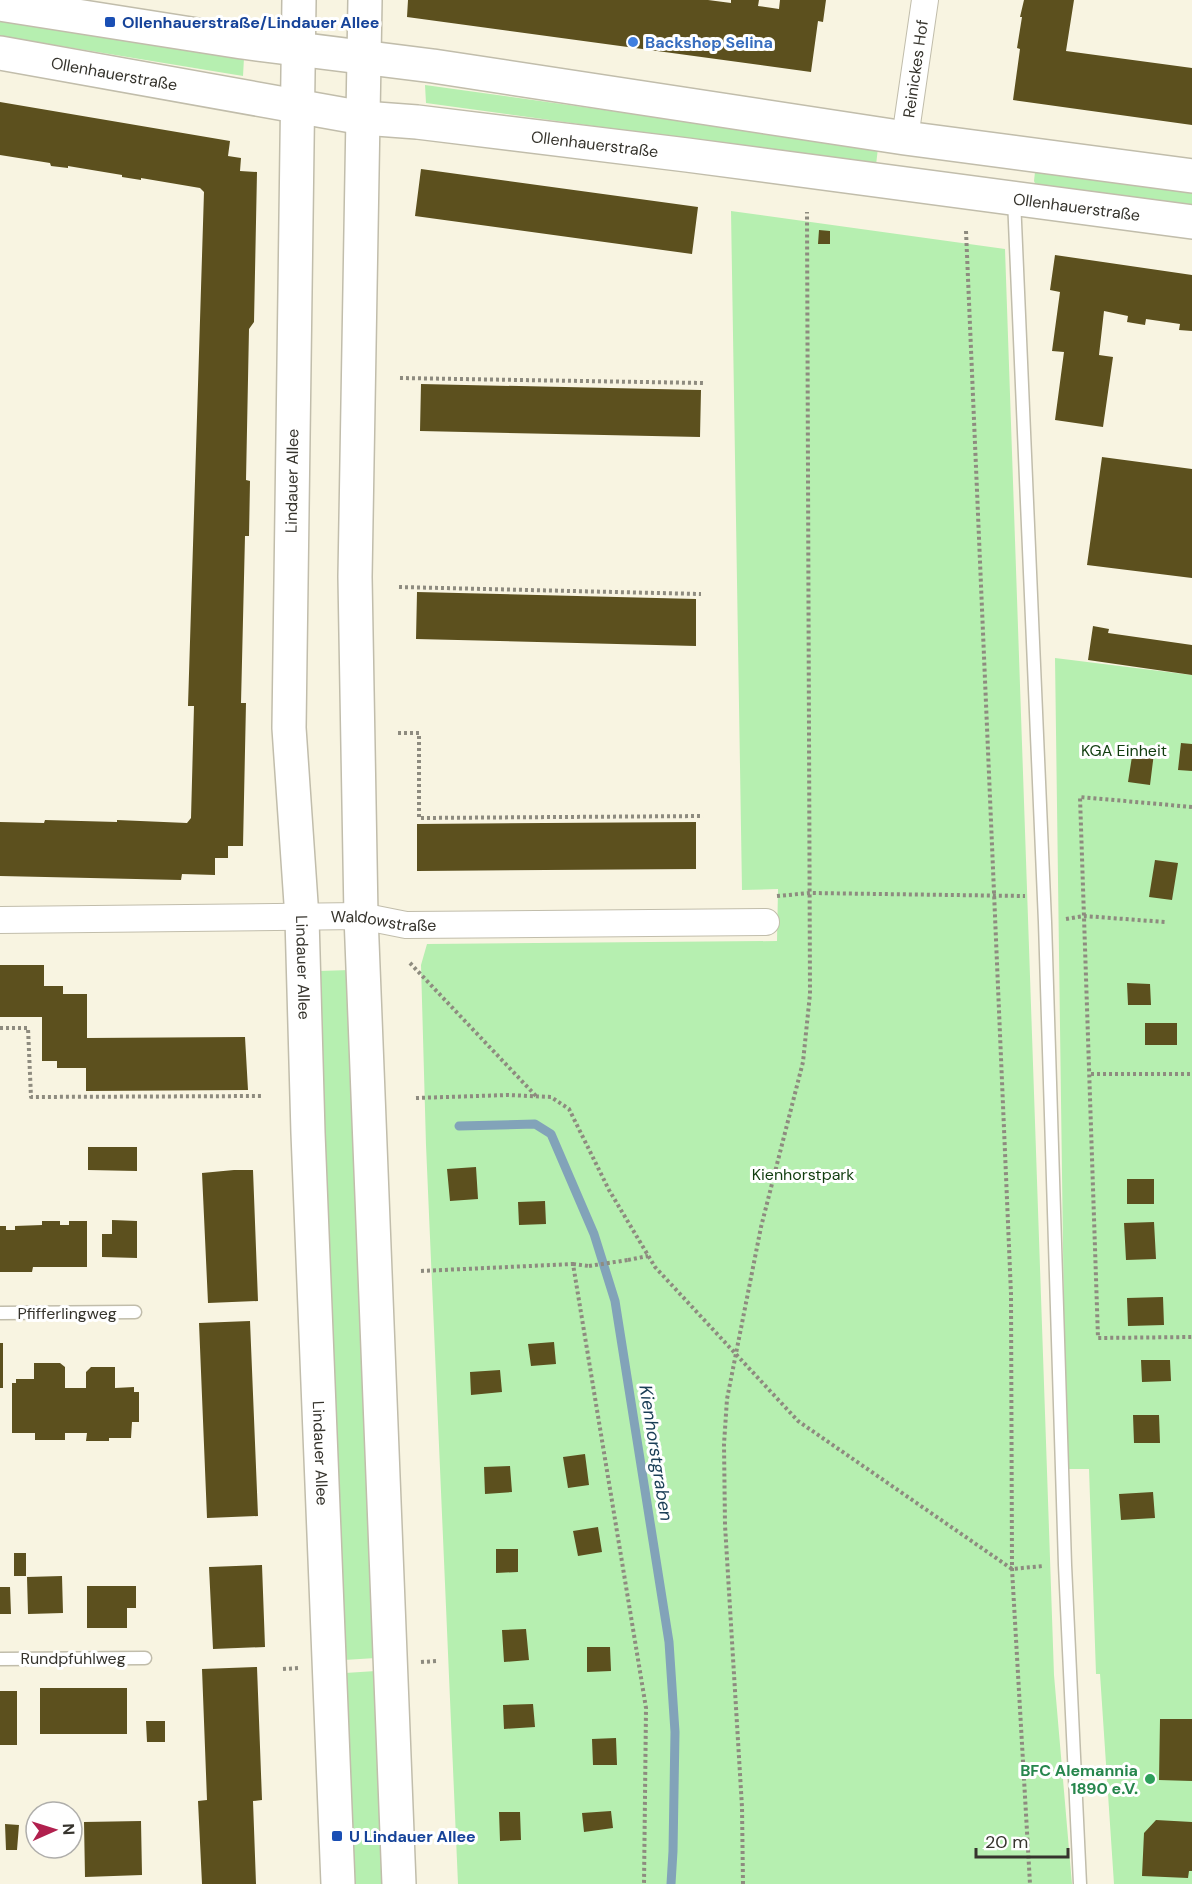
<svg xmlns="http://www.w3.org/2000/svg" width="1192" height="1884" viewBox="0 0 1192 1884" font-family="'DM Sans',sans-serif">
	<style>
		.green { fill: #b6efb0 }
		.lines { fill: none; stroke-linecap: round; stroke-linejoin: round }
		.stream { stroke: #82a3b9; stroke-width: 9 }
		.building { fill: #5c501e }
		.lane-casing { stroke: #c1bdab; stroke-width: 15 }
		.street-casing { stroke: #c1bdab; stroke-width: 28 }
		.secondary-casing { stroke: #c1bdab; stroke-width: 36 }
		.path { stroke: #8e8b7f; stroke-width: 4; stroke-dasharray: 3 3; stroke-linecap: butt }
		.lane { stroke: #fff; stroke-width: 12 }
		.street { stroke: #fff; stroke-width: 26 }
		.secondary { stroke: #fff; stroke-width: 33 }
		.path-bridge { stroke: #8e8b7f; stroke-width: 4; stroke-dasharray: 3 3; stroke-linecap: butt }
		.transit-dot { fill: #1a4fb4; stroke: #fff; stroke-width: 2 }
		.shop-dot { fill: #3f7fe0; stroke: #fff; stroke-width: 2 }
		.leisure-dot { fill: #2e9e5b; stroke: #fff; stroke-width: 2 }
		.labels { text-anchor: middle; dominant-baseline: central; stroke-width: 6; stroke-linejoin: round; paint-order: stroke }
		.transit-label { font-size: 16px; font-weight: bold; fill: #164399; stroke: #fff; text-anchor: start }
		.shop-label { font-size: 16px; font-weight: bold; fill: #366cbe; stroke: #fff; text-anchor: start }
		.street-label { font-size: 16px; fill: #36342d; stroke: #fff }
		.park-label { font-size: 16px; fill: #113d0f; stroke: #fff }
		.leisure-label { font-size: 16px; font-weight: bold; fill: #27864d; stroke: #fff; text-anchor: end }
		.water-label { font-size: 18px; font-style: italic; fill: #1a3e56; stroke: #fff }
	</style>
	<rect width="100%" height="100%" fill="#f8f4e1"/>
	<!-- green -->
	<path class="green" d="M0 18 244 58 243 76 0 36Z
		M425 85 878 148 876 165 426 103Z
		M1035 172 1192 190V208L1036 186 1034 181Z
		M731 211 1005 249 1054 1675 1072 1884H458L426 1145 421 965 427 944 777 941 778 889 742 890Z
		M1055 658 1192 675V1884H1114L1100 1674H1096L1089 1469H1066Z
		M350 970 376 1658 344 1660 330 1315 319 971Z
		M376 1671 385 1884H353L345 1673Z"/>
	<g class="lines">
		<!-- stream -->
		<path class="stream" d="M459 1126 535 1124 551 1134 594 1234 615 1301 669 1642 675 1732 673 1851 671 1884"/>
	</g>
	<!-- building -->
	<path class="building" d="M408 0H708L731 3V0H759L758 6 779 9 780 0H826L823 22 818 21 811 72 407 17Z
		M1024 0H1074L1066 51 1192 68V125L1013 100 1020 49 1017 48 1022 17H1020Z
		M0 102 230 141 228 156 241 158 240 171 257 172 254 322 249 329 246 480 250 481 249 536H245L241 703H246L243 846H228V858H215V875L182 874 181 880 0 876V822L44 823 45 820 117 822V820L187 823 191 818 194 706H188L204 192 200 188 141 178V180L122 177V175L68 166V168L51 166 50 163 0 155Z
		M421 169 698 207 692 254 415 216Z
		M819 230 830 231V244H818Z
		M1055 255 1192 275V331L1179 330 1180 324 1146 319 1145 325 1127 322 1128 316 1104 311 1099 355 1113 357 1103 427 1055 420 1064 352 1052 351 1060 292 1050 290Z
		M421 384 701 390 700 437 420 431Z
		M1102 457 1192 469V578L1087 565Z
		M417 592 696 599V646L416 639Z
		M1093 626 1109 629 1108 633 1192 645V675L1088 660Z
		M1181 743 1192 744V771L1178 770Z
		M1133 750 1154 753 1150 785 1128 782Z
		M696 822V869L417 871V824Z
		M1155 860 1178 863 1172 900 1149 897Z
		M0 965H44V986H63V994H87V1038L245 1037 248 1090 86 1091V1068H57V1061H42V1017H0Z
		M1127 983 1150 984 1151 1005H1128Z
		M1145 1023H1177V1045H1145Z
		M88 1147H137V1171L88 1170Z
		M476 1167 478 1199 450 1201 447 1169Z
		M234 1170H253L258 1301 208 1303 202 1173Z
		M1127 1179H1154V1204H1127Z
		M545 1201 546 1224 519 1225 518 1202Z
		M112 1220 137 1221V1258L102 1257V1234H112Z
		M42 1221H60V1225H69V1221H87V1267H33L32 1272H0V1226H6V1230H15V1226L42 1225Z
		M1154 1222 1156 1259 1126 1260 1124 1223Z
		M1163 1297 1164 1325 1128 1326 1127 1298Z
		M250 1321 258 1516 207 1518 199 1323Z
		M554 1342 556 1364 531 1366 528 1344Z
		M0 1343H3V1388H0Z
		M1141 1360H1170L1171 1381 1142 1382Z
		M34 1363H60L65 1367V1388H86V1372L91 1367H115V1388L134 1387V1392H139V1422H132L131 1438H109V1441H86L87 1433H65V1440H35V1433H12V1383H16V1379H34Z
		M500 1370 502 1392 471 1395 470 1372Z
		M1133 1415H1159L1160 1443H1134Z
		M585 1454 589 1485 568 1488 563 1457Z
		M510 1466 512 1492 485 1494 484 1467Z
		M1153 1492 1155 1518 1121 1520 1119 1494Z
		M598 1527 602 1552 578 1556 573 1531Z
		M496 1549H518V1572L496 1573Z
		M14 1553H26V1576H14Z
		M262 1565 265 1647 213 1649 209 1567Z
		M62 1576 63 1613 28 1614 27 1577Z
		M87 1586H136V1608H127V1628H87Z
		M0 1587H10L11 1614H0Z
		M526 1629 529 1660 504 1662 502 1630Z
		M587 1647H610L611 1671 587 1672Z
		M257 1667 262 1800 253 1801 256 1884H202L198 1801 207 1800 202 1669Z
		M40 1688H127V1734H40Z
		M0 1691H17V1745H0Z
		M533 1704 535 1727 504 1729 503 1705Z
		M1160 1719H1192V1781L1159 1780Z
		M146 1721H165V1742H147Z
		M616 1738 617 1765H593L592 1739Z
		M611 1811 613 1828 584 1832 582 1813Z
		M499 1812H520L521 1840 500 1841Z
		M1156 1820 1192 1822V1871H1189L1188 1878 1142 1876 1144 1833Z
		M141 1821 142 1875 85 1877 84 1822Z
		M5 1824 19 1825 17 1850H6Z"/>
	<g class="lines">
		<!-- lane casing -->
		<g class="lane-casing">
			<path id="lane" d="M1014 199 1045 922 1065 1565 1080 1884
				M0 1313 135 1312
				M0 1659 145 1658"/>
		</g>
		<!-- street casing -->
		<g class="street-casing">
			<g id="street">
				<path id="s1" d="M905 138 925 0"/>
				<path id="s2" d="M0 920 361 916 406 925 766 922"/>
			</g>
		</g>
		<!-- secondary casing -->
		<g class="secondary-casing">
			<g id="secondary">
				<path id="s3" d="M299 0 289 728 302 918 308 1133 338 1884"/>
				<path d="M365 0 355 577 361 916 399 1884"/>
				<path d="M0 4 242 42 433 66 905 138 1192 176"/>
				<path id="s4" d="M0 53 363 118 417 122 687 155 1192 222"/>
			</g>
		</g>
		<!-- path -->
		<path class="path" d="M966 231 1011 1294 1012 1569 1030 1884
			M400 378 703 383
			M399 587 701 594
			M398 733H419V818L703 816
			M1192 807 1080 797 1098 1338 1192 1337
			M777 896 810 893 1025 896
			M1066 919 1084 916 1165 922
			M410 963 536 1096
			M0 1028H28L31 1097 262 1096
			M1091 1074H1192
			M416 1098 508 1095 551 1097 569 1109 609 1190 655 1267 798 1421 1012 1569 1043 1566
			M628 1260 648 1256
			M573 1264 589 1266
			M421 1271 573 1264 646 1708 644 1884
			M421 1662 438 1661
			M283 1669 300 1668
			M743 1884 742 1807 725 1525 724 1444 727 1399 761 1227 803 1062 810 994 807 212"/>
		<!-- lane -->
		<use href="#lane" class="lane"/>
		<!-- street -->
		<use href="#street" class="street"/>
		<!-- secondary -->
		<use href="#secondary" class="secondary"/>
		<!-- path-bridge -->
		<path class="path-bridge" d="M589 1266 628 1260"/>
	</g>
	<!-- markers -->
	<g class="transit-dot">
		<rect x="104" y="16" width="12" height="12" rx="3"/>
		<rect x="331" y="1830" width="12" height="12" rx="3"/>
	</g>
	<circle class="shop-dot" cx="633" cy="42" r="6"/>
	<circle class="leisure-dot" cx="1150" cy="1779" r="6"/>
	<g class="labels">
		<!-- transit labels -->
		<g class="transit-label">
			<text x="122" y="22">Ollenhauerstraße/Lindauer Allee</text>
			<text x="349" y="1836">U Lindauer Allee</text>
		</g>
		<!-- shop labels -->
		<g class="shop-label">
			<text x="645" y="42">Backshop Selina</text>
		</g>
		<!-- street labels -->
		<g class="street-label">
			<text stroke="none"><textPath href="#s1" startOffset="70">Reinickes Hof</textPath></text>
			<text stroke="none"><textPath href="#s4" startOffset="116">Ollenhauerstraße</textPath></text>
			<text stroke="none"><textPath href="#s4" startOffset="602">Ollenhauerstraße</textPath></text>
			<text stroke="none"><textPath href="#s4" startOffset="1088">Ollenhauerstraße</textPath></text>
			<text transform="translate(292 481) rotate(-89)">Lindauer Allee</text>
			<text stroke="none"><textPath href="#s2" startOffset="384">Waldowstraße</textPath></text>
			<text stroke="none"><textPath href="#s3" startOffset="968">Lindauer Allee</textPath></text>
			<text x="67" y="1313">Pfifferlingweg</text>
			<text stroke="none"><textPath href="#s3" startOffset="1454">Lindauer Allee</textPath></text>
			<text x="73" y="1658">Rundpfuhlweg</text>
		</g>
		<!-- park labels -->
		<g class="park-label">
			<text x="1124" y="750">KGA Einheit</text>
			<text x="803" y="1174">Kienhorstpark</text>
		</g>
		<!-- leisure labels -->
		<g class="leisure-label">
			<text x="1138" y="1770">BFC Alemannia<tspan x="1138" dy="18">1890 e.V.</tspan></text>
		</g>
		<!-- water labels -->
		<g class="water-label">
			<text transform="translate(656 1453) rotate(81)">Kienhorstgraben</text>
		</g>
	</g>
	<!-- north arrow -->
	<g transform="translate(54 1830) rotate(87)"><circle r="28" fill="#ffffff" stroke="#afaeab" stroke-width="1.5"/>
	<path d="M0-4.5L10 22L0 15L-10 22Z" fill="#b1204e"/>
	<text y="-9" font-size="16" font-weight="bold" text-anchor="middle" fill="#36342d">N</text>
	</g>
	<!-- scale -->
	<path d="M976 1848v9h92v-9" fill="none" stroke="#36342d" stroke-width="3"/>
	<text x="985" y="1848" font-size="18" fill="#36342d" stroke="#ffffff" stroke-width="4.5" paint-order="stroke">20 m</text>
</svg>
